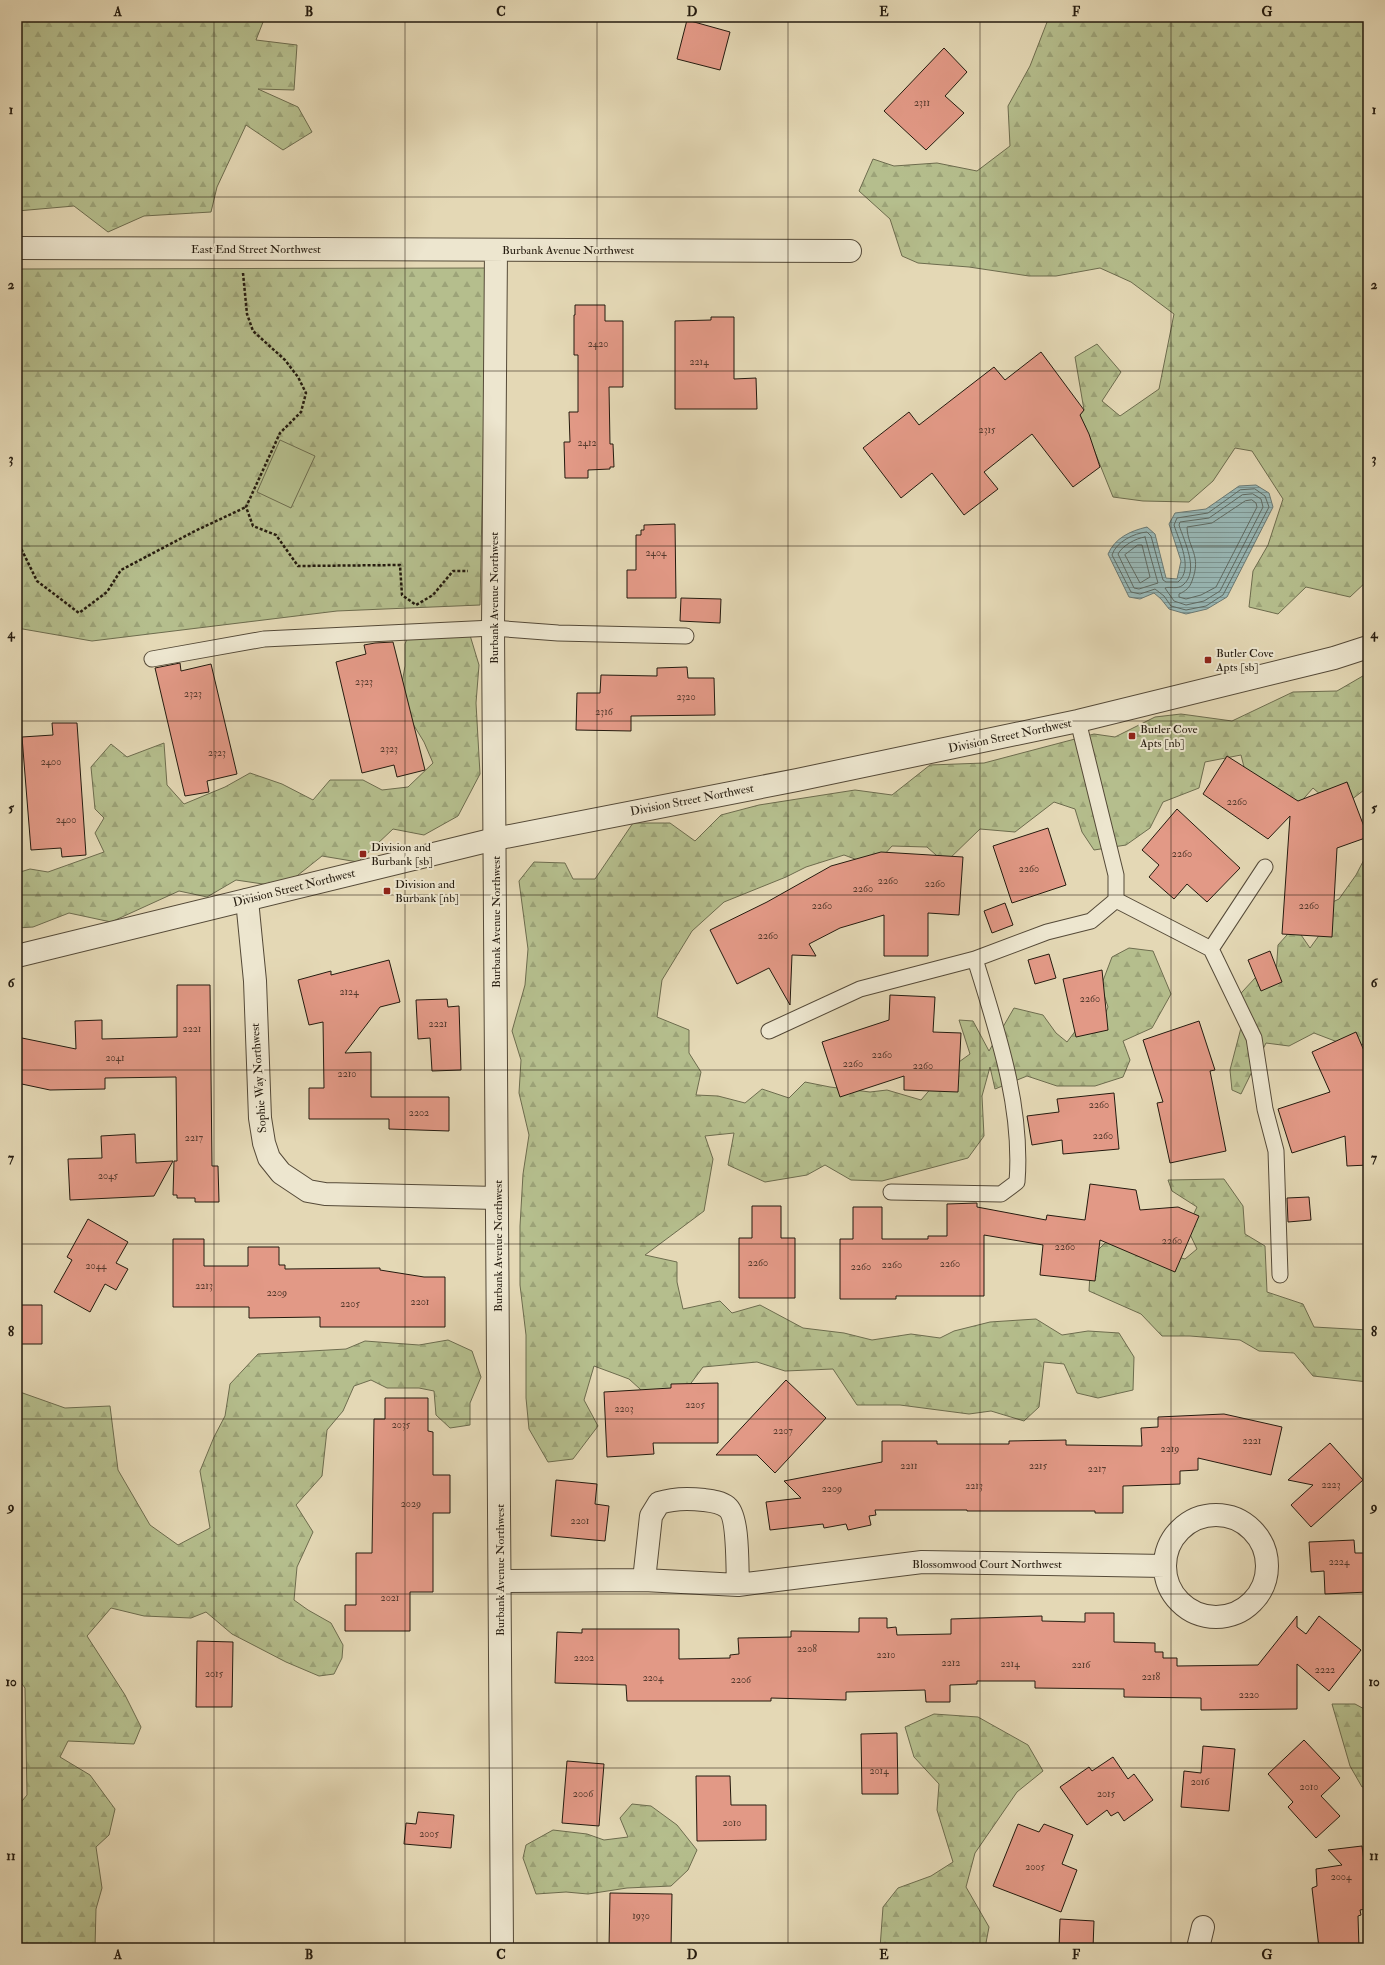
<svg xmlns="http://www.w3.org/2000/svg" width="1385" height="1965" viewBox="0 0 1385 1965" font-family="'IM FELL Double Pica',serif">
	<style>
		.forest { fill: url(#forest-firs); stroke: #6d6c4e }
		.pitch { fill: #b5be8d; stroke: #6d6c4e }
		.water { fill: url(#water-rules); stroke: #6a7974 }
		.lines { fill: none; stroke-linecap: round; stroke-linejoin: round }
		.shore { stroke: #5e6a63; stroke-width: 1 }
		.building { fill: #e29986; stroke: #251b0f }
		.service-casing { stroke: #554a38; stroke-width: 17 }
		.minor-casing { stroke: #554a38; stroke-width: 24 }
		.tertiary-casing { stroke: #554a38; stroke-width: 24 }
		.path { stroke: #251b0f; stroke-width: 2.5; stroke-dasharray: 3 2; stroke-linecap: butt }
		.service { stroke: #ede6cf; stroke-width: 15 }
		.minor { stroke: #ede6cf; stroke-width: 22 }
		.tertiary { stroke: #ede6cf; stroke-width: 22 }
		.grid { fill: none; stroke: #251b0f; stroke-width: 1; stroke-opacity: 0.55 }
		.poi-dot { fill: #8f2418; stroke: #ede6cf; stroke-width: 1.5 }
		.labels { text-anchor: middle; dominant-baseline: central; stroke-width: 4; stroke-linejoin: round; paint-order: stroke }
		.number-label { font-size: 10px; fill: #543a2d }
		.street-label { font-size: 12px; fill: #251b0f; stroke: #ede6cf }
		.poi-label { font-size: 12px; fill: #251b0f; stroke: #ede6cf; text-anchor: start }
		.neatline { fill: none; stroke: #251b0f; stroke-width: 1.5 }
		.grid-label { font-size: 13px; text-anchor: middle; font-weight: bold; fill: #251b0f }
	</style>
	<defs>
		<pattern id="forest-firs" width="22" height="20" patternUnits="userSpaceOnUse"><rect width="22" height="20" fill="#b5be8d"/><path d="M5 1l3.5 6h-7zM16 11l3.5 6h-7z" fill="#9ca378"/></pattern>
		<pattern id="water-rules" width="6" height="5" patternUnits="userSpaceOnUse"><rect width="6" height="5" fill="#98b8b7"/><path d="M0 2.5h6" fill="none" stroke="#7c9593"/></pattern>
	</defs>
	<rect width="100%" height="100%" fill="#e4d8b5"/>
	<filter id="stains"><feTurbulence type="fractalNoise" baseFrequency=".005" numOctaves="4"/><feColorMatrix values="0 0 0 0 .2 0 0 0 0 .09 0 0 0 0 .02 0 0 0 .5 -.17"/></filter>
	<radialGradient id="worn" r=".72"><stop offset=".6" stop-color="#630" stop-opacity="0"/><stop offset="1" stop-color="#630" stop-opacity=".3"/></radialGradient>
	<!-- forest -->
	<path class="forest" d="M17 17H265L256 40 297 45 294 90 258 89 298 107 312 132 283 150 246 125 217 187 211 212 144 216 108 232 74 206 17 211Z
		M1049 17H1368V580L1350 597 1306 587 1278 614 1249 607 1253 571 1268 545 1283 499 1252 451 1235 448 1213 481 1189 502 1143 501 1113 497 1080 415 1084 410 1075 357 1097 344 1121 372 1102 401 1120 416 1159 389 1174 314 1131 282 1100 268 1056 276H1029L969 267 918 263 902 256 890 219 859 191 873 159 894 166 937 163 977 171 1010 146 1008 106 1030 66Z
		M487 268 480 605 337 611 92 641 17 628V269Z
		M466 622 479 665 476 703 480 774 458 816 424 835 393 829 358 862 322 856 283 887 236 880 207 897 179 891 111 922 69 913 33 927 17 928V873L30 869 48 872 104 852 95 833 104 818 95 809 91 767 111 744 127 757 164 743 167 785 184 804 225 787 250 773 282 784 313 800 330 780H363L382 790 408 787 433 763 424 742 399 701 405 666V644L412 626Z
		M1368 673V787L1351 800 1332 805 1313 788 1291 813 1248 783 1241 755 1205 762 1199 788 1163 802 1150 828 1126 845 1094 850 1082 832 1075 809 1054 802 1015 832 980 829 945 863 927 847 892 846 874 866 844 855 806 867 786 877 724 902 692 931 662 980 657 1017 689 1030V1053L701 1072 696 1095 718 1096 745 1103 762 1089 789 1098 805 1082 830 1087 870 1092 887 1090 921 1100 945 1072 970 1054 959 1020 973 1021 989 1051 1014 1008 1043 1015 1056 1033 1067 1042 1089 1013 1104 1017 1108 1007 1101 986 1112 957 1129 948 1153 951 1171 994 1152 1028 1123 1041 1130 1060 1123 1077 1095 1086H1057L1027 1076 995 1089 990 1067 982 1096 984 1136 968 1158 882 1181 851 1180 825 1165 807 1175 765 1182 728 1165 734 1133 705 1136 713 1159 704 1211 645 1255 677 1262V1282L683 1309 720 1301 732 1313 760 1305 803 1328 844 1333 872 1340 911 1334 940 1338 954 1331 990 1322 1036 1319 1062 1335 1088 1331 1119 1333 1134 1357 1133 1390 1098 1398 1077 1393 1064 1364 1044 1362 1039 1407 1024 1421 991 1411 969 1414 900 1405H857L833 1369 785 1371 757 1362 703 1367 680 1398 651 1399 629 1379 594 1366 584 1400 598 1426 573 1459 548 1462 529 1429 526 1398V1335L520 1285V1226L523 1174 529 1135 519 1093 521 1060 512 1031 525 985 528 949 519 881 534 862 565 863 573 879H595L633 823H670L695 841 721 815 759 805 855 790 892 795 930 765 984 763 1094 734 1115 737 1155 717 1181 714 1232 721 1293 692 1337 691Z
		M1368 852V1044L1348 1046 1314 1033 1289 1046 1266 1043 1241 1094 1232 1090 1230 1070 1242 1024 1231 1004 1255 978 1276 975 1278 945 1295 926 1310 948 1323 930 1322 907 1339 899 1356 875Z
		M1224 1179 1243 1206 1245 1234 1265 1246 1267 1292 1303 1304 1314 1327 1368 1330V1382L1313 1376 1294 1353 1259 1351 1240 1340 1190 1336H1162L1141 1314 1089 1291 1091 1257 1109 1239 1185 1259 1197 1249 1187 1228 1197 1207 1172 1191 1168 1180Z
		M448 1340 472 1351 481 1377 470 1403V1425L450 1428 436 1415 434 1391 419 1388H387L371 1380 354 1386 343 1411 327 1430 322 1476 296 1505 313 1532 297 1567 294 1600 308 1610 331 1623 343 1645 342 1658 334 1674 319 1676 286 1662 232 1634 206 1612 191 1618 144 1616 111 1608 87 1636 125 1695 141 1727 134 1744 68 1741 60 1757 90 1775 115 1809 109 1835 96 1847 102 1888 96 1909 95 1947 17 1948V1807L27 1795 25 1688 17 1677V1391L65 1408 110 1406 118 1470 150 1525 178 1545 210 1528 200 1471 214 1437 225 1416 230 1384 258 1354 346 1349 365 1341 419 1345Z
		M1332 1704H1355L1368 1711V1786L1362 1787 1350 1766Z
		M934 1714 978 1717 1028 1745 1043 1771 1017 1792 975 1853 966 1887 989 1927 985 1948H880L883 1907 898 1888 931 1876 953 1862 937 1810 939 1784 914 1757 905 1727Z
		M632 1804 651 1806 677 1825 697 1850 688 1870 671 1886 627 1888 588 1894 566 1892 536 1894 523 1858 526 1845 553 1830 587 1834 604 1840 628 1837 620 1818Z"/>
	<!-- pitch -->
	<path class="pitch" d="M280 440 315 456 291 508 257 492Z"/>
	<!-- water -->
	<path class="water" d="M1256 485 1269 493 1273 507 1227 597 1207 609 1186 614 1169 609 1161 599 1154 593 1140 599 1129 597 1108 554C1115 538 1130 531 1147 527L1155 534 1166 578 1177 579 1181 561 1169 524 1175 513 1206 509 1239 486Z"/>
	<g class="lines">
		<!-- shore -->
		<path class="shore" d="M1255 489 1265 496 1269 507 1223 595 1206 606 1186 610 1171 606 1164 596 1155 589 1140 594 1131 592 1112 555C1116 542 1134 533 1147 532L1151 536 1163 580 1166 582H1178C1194 569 1179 541 1174 525L1177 518 1208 513 1240 490Z
			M1253 494 1261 499 1263 507 1220 591 1204 601 1186 605 1174 601 1165 588C1170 586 1177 590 1183 585 1200 571 1184 541 1179 525L1180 522 1209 518 1242 495Z
			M1252 500 1256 503 1257 507 1216 587 1201 595 1186 599 1179 597V594C1186 591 1190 587 1192 581 1202 555 1188 549 1187 527L1212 523 1245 501Z
			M1145 537 1158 583 1139 589 1134 588 1118 554C1122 546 1136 538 1145 537Z
			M1138 545H1142L1150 577 1140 583 1125 555Z"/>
	</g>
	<!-- building -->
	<path class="building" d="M687 20 730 32 720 70 677 59Z
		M944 48 967 72 945 96 964 113 926 150 884 111Z
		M575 305H605V321H623V387H609L610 444H613L614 467H610V469L588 470V478H565L564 442H570L569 412H578V355H574V315H575Z
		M711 317H734V379L756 378 757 409H675V321L711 320Z
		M1041 352 1084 410 1080 415 1089 434 1100 467 1073 487 1032 434 984 472 998 489 964 515 932 473 901 498 863 448 909 412 919 425 994 367 1005 380Z
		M675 524 676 598H627V570H636V535H641V530H644V525Z
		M681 598 721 599 720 623 680 621Z
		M393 642 425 770 397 777 394 765 362 773 336 662 366 654 364 645 375 643Z
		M180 663 181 671 211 664 237 774 207 781 209 792 185 796 155 668Z
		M687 667 688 678H714L715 715 631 716V731L576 730 577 693H600L601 675 657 676V668Z
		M52 723H77L86 855 62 857 61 848 31 850 22 737 53 735Z
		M1227 756 1298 801 1347 782 1368 837 1337 848 1332 937 1282 934 1290 816 1268 839 1203 794Z
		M1177 809 1240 868 1207 902 1187 884 1174 899 1149 877 1159 865 1142 850Z
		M1048 828 1066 885 1012 903 993 846Z
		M881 852 963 857 959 915 928 913V956H884V915L840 928 809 944 816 956 792 955 790 1005 769 968 737 984 710 930 767 902 831 866Z
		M1005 903 1013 925 992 933 984 911Z
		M1270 951 1282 982 1261 991 1248 960Z
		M1049 954 1056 978 1035 984 1028 960Z
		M389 960 400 1002 380 1007 345 1053 371 1052V1097H449V1131L389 1129V1119H309V1088H324L323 1022 309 1025 298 980 331 971V975Z
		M1102 970 1108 1030 1076 1037 1063 979Z
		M177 985H210L212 1166H218L219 1202H195V1198H177V1195H173L174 1161H177L176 1077 105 1078V1089L50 1090 17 1083V1037L76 1049 75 1021 102 1020V1039L177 1037Z
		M890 995 935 997 933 1032 961 1033 958 1092 904 1090V1076L840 1097 822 1042 889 1020Z
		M447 999 448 1007 459 1006 461 1070 432 1071 430 1038 418 1039 416 1000Z
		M1199 1021 1215 1070 1210 1071 1226 1151 1170 1163 1157 1103 1163 1102 1143 1040Z
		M1356 1032 1368 1060V1165L1347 1166 1345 1136 1292 1153 1278 1109 1330 1092 1312 1052Z
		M1114 1093 1119 1149 1063 1154 1062 1140 1032 1145 1027 1116 1059 1112 1057 1099Z
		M135 1134 136 1163 173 1161 154 1196 70 1200 68 1159 102 1158 101 1136Z
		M1090 1184 1136 1190 1140 1210 1178 1207 1199 1216 1175 1272 1100 1240 1095 1281 1040 1275 1043 1245 984 1235V1296H896V1299H840V1239H853V1207H882V1239H928V1236H947V1204L977 1203V1207L1046 1220 1047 1215 1085 1220Z
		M1309 1197 1311 1220 1288 1222 1287 1198Z
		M752 1206H781V1238H795V1298H739V1238H752Z
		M88 1219 128 1242 116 1263 128 1269 116 1290 105 1284 90 1312 54 1292 72 1260 67 1257Z
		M173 1239H204V1266H248V1247H279V1265H285V1269L380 1268V1270L424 1277H445V1327H320V1317L249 1318V1307H173Z
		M17 1305H42V1344H17Z
		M786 1380 826 1418 775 1473 757 1455H716Z
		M718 1383V1443H653L654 1454 607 1457 604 1392 671 1388V1384Z
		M385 1398H428V1431L433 1432V1475H450V1513H433V1592H410V1631H345V1605H356V1553H372L374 1419H385Z
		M1224 1414 1282 1427 1271 1475 1198 1458V1470L1180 1471V1484L1123 1486V1513H1095V1511H967V1510H875L876 1515 869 1516 871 1525 848 1530 846 1524 824 1528 823 1524 770 1530 766 1502 801 1498 784 1481 882 1462V1441H937V1444H1009V1441L1066 1440V1445L1142 1446 1141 1428 1158 1427V1417Z
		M1330 1443 1363 1480 1311 1527 1291 1505 1313 1485 1288 1480Z
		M556 1480 597 1484 595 1504 609 1506 605 1541 551 1536Z
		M1354 1540 1355 1553H1368V1592L1325 1594 1324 1571 1311 1572 1309 1542Z
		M1085 1613H1114V1642L1155 1643V1652H1163V1658H1177V1666L1258 1665 1297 1616V1627L1306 1634 1319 1616 1361 1650 1329 1691 1297 1664V1709L1201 1710V1698L1124 1697V1689L1035 1688V1681H977V1684L950 1685V1702H926L925 1690 846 1692V1700L771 1698V1701H627L626 1685 555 1683 557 1632 582 1633V1629H679V1659L730 1658V1655L739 1654 738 1638 791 1637V1631L859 1632V1618H887V1628L896 1627 897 1635 951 1634V1619L1042 1616V1621L1085 1622Z
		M197 1641 233 1642 232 1707H196Z
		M897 1733 898 1794H862L861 1734Z
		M1304 1740 1340 1778 1321 1796 1340 1816 1316 1838 1288 1807 1293 1802 1268 1774Z
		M1203 1746 1235 1749 1229 1811 1181 1807 1184 1771 1201 1773Z
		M1113 1757 1128 1779 1134 1774 1153 1800 1124 1821 1118 1812 1111 1816 1107 1810 1087 1825 1060 1787 1089 1767 1092 1771Z
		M567 1761 604 1764 599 1826 562 1823Z
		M696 1776H730L731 1805H766V1840L697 1841Z
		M418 1812 454 1815 451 1848 404 1844 406 1823 416 1824Z
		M1018 1824 1039 1832 1044 1824 1073 1835 1062 1864 1077 1870 1061 1912 993 1886Z
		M1362 1846 1368 1893 1364 1891 1365 1909 1360 1910 1361 1915 1358 1916 1359 1948H1319L1312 1888 1317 1886 1316 1869 1342 1865 1328 1850Z
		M610 1893 672 1894 671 1948H609Z
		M1060 1919 1094 1921 1093 1948H1059Z"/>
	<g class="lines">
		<!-- service casing -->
		<g class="service-casing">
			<path id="service" d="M152 659 264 639 493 628 558 633 686 636
				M1265 867 1211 949 1254 1038 1265 1109 1276 1151 1280 1275
				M1116 900 1211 949
				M769 1031 860 989 975 959 1047 932 1091 921 1116 900V875L1078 721
				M891 1192 1001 1194 1017 1182C1023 1106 997 1031 975 959"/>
		</g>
		<!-- minor casing -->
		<g class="minor-casing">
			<path id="minor" d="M17 248 850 251
				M496 250 493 628 502 1948
				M247 900 255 981 260 1118 264 1143 269 1158 281 1173 308 1191 325 1194 497 1198
				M1165 1566a51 51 0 1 1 102 0a51 51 0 1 1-102 0Z
				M644 1580 651 1516 659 1503C674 1498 688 1498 704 1500 712 1501 721 1502 727 1507 739 1516 737 1569 738 1585
				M500 1581 644 1580 738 1585 922 1562 1165 1566
				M1198 1948 1203 1927"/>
		</g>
		<!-- tertiary casing -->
		<g class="tertiary-casing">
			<path id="tertiary" d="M17 956 495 839 797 780 1078 721 1334 658 1368 647"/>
		</g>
		<!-- path -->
		<path class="path" d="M243 273 247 314 253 331 285 360 298 377 306 393 301 412 280 433 246 507 253 526 276 535 298 566 400 565 402 595 416 605 433 595 453 571H468
			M17 540 37 581 79 613 107 592 121 570 195 531 246 507"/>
		<!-- service -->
		<use href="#service" class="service"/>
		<!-- minor -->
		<use href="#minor" class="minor"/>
		<!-- tertiary -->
		<use href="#tertiary" class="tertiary"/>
	</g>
	<!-- grid -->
	<path class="grid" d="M214 17V1948M405 17V1948M597 17V1948M788 17V1948M980 17V1948M1171 17V1948M17 197H1368M17 371H1368M17 546H1368M17 721H1368M17 895H1368M17 1070H1368M17 1244H1368M17 1419H1368M17 1594H1368M17 1768H1368"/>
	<!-- markers -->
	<g class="poi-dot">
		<rect x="1204" y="656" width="8" height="8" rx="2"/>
		<rect x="1128" y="732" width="8" height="8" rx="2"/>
		<rect x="359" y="850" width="8" height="8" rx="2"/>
		<rect x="383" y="887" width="8" height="8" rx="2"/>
	</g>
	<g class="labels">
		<!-- number labels -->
		<g class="number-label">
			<text x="922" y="103">2311</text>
			<text x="598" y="344">2420</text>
			<text x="699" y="362">2214</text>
			<text x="987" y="430">2315</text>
			<text x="587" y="443">2412</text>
			<text x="656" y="553">2404</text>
			<text x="364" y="682">2323</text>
			<text x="193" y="694">2323</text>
			<text x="686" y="697">2320</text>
			<text x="604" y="712">2316</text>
			<text x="389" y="749">2323</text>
			<text x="217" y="753">2323</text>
			<text x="51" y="762">2400</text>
			<text x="1237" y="802">2260</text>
			<text x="66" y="820">2400</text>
			<text x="1182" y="854">2260</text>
			<text x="1029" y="869">2260</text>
			<text x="888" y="881">2260</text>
			<text x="935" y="884">2260</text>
			<text x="863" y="889">2260</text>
			<text x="822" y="906">2260</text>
			<text x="1309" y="906">2260</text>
			<text x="768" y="936">2260</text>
			<text x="349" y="992">2124</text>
			<text x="1090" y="999">2260</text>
			<text x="438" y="1024">2221</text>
			<text x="192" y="1029">2221</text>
			<text x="882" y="1055">2260</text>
			<text x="115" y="1058">2041</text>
			<text x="853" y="1064">2260</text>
			<text x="923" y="1066">2260</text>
			<text x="347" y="1074">2210</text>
			<text x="1099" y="1105">2260</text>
			<text x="419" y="1113">2202</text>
			<text x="1103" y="1136">2260</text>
			<text x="194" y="1138">2217</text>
			<text x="108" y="1176">2045</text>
			<text x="1172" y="1241">2260</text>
			<text x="1065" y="1247">2260</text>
			<text x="758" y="1263">2260</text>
			<text x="950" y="1264">2260</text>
			<text x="892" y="1265">2260</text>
			<text x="96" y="1266">2044</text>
			<text x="861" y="1267">2260</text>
			<text x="204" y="1286">2213</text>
			<text x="277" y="1293">2209</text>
			<text x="420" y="1302">2201</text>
			<text x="350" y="1304">2205</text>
			<text x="695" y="1405">2205</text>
			<text x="624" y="1409">2203</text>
			<text x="401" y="1425">2035</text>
			<text x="783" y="1431">2207</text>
			<text x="1252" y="1441">2221</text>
			<text x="1170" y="1449">2219</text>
			<text x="909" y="1466">2211</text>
			<text x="1038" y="1466">2215</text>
			<text x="1097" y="1469">2217</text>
			<text x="1331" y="1485">2223</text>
			<text x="974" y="1486">2213</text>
			<text x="832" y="1489">2209</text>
			<text x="411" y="1504">2029</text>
			<text x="580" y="1521">2201</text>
			<text x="1339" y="1562">2224</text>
			<text x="390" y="1598">2021</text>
			<text x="807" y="1649">2208</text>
			<text x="886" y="1655">2210</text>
			<text x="584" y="1658">2202</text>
			<text x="951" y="1663">2212</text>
			<text x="1010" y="1664">2214</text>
			<text x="1081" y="1665">2216</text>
			<text x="1325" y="1670">2222</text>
			<text x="214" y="1674">2015</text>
			<text x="1151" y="1677">2218</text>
			<text x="653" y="1678">2204</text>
			<text x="741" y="1680">2206</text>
			<text x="1249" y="1695">2220</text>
			<text x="879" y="1771">2014</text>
			<text x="1200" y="1782">2016</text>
			<text x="1309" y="1787">2010</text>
			<text x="583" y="1794">2006</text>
			<text x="1106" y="1794">2015</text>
			<text x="732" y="1823">2010</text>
			<text x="429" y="1834">2005</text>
			<text x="1035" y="1867">2005</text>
			<text x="1341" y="1877">2004</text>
			<text x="641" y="1916">1930</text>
		</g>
		<!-- street labels -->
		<g class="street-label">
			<text x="256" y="249">East End Street Northwest</text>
			<text x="568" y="250">Burbank Avenue Northwest</text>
			<text transform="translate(494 598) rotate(-90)">Burbank Avenue Northwest</text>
			<text transform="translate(1010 736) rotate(-12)">Division Street Northwest</text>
			<text transform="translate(692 800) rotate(-11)">Division Street Northwest</text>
			<text transform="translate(294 888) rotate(-14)">Division Street Northwest</text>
			<text transform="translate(496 922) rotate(-90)">Burbank Avenue Northwest</text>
			<text transform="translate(259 1078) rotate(-94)">Sophie Way Northwest</text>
			<text transform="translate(498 1246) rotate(-90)">Burbank Avenue Northwest</text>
			<text x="987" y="1564">Blossomwood Court Northwest</text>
			<text transform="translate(500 1570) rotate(-90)">Burbank Avenue Northwest</text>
		</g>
		<!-- poi labels -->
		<g class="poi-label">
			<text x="1216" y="653">Butler Cove<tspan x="1216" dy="14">Apts [sb]</tspan></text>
			<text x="1140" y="729">Butler Cove<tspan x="1140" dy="14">Apts [nb]</tspan></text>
			<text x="371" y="847">Division and<tspan x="371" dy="14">Burbank [sb]</tspan></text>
			<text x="395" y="884">Division and<tspan x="395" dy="14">Burbank [nb]</tspan></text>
		</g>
	</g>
	<!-- margin -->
	<rect width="1385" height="1965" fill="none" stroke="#e4d8b5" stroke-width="44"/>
	<rect x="22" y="22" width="1341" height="1921" class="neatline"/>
	<g class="grid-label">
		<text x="118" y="16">A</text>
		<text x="309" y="16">B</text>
		<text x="501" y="16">C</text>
		<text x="692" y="16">D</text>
		<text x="884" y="16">E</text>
		<text x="1076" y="16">F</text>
		<text x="1267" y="16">G</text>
		<text x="11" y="114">1</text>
		<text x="1374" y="114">1</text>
		<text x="11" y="289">2</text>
		<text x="1374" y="289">2</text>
		<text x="11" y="463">3</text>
		<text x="1374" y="463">3</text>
		<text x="11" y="638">4</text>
		<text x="1374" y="638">4</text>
		<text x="11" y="812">5</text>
		<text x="1374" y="812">5</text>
		<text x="11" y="987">6</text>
		<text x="1374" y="987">6</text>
		<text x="11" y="1162">7</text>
		<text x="1374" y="1162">7</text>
		<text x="11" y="1336">8</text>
		<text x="1374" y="1336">8</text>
		<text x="11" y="1511">9</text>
		<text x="1374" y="1511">9</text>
		<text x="11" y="1686">10</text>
		<text x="1374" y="1686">10</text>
		<text x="11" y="1860">11</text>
		<text x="1374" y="1860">11</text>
		<text x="118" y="1959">A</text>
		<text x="309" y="1959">B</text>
		<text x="501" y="1959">C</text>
		<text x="692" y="1959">D</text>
		<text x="884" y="1959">E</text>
		<text x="1076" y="1959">F</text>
		<text x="1267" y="1959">G</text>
	</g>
	<rect width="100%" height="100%" filter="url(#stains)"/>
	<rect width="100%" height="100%" fill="url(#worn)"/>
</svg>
